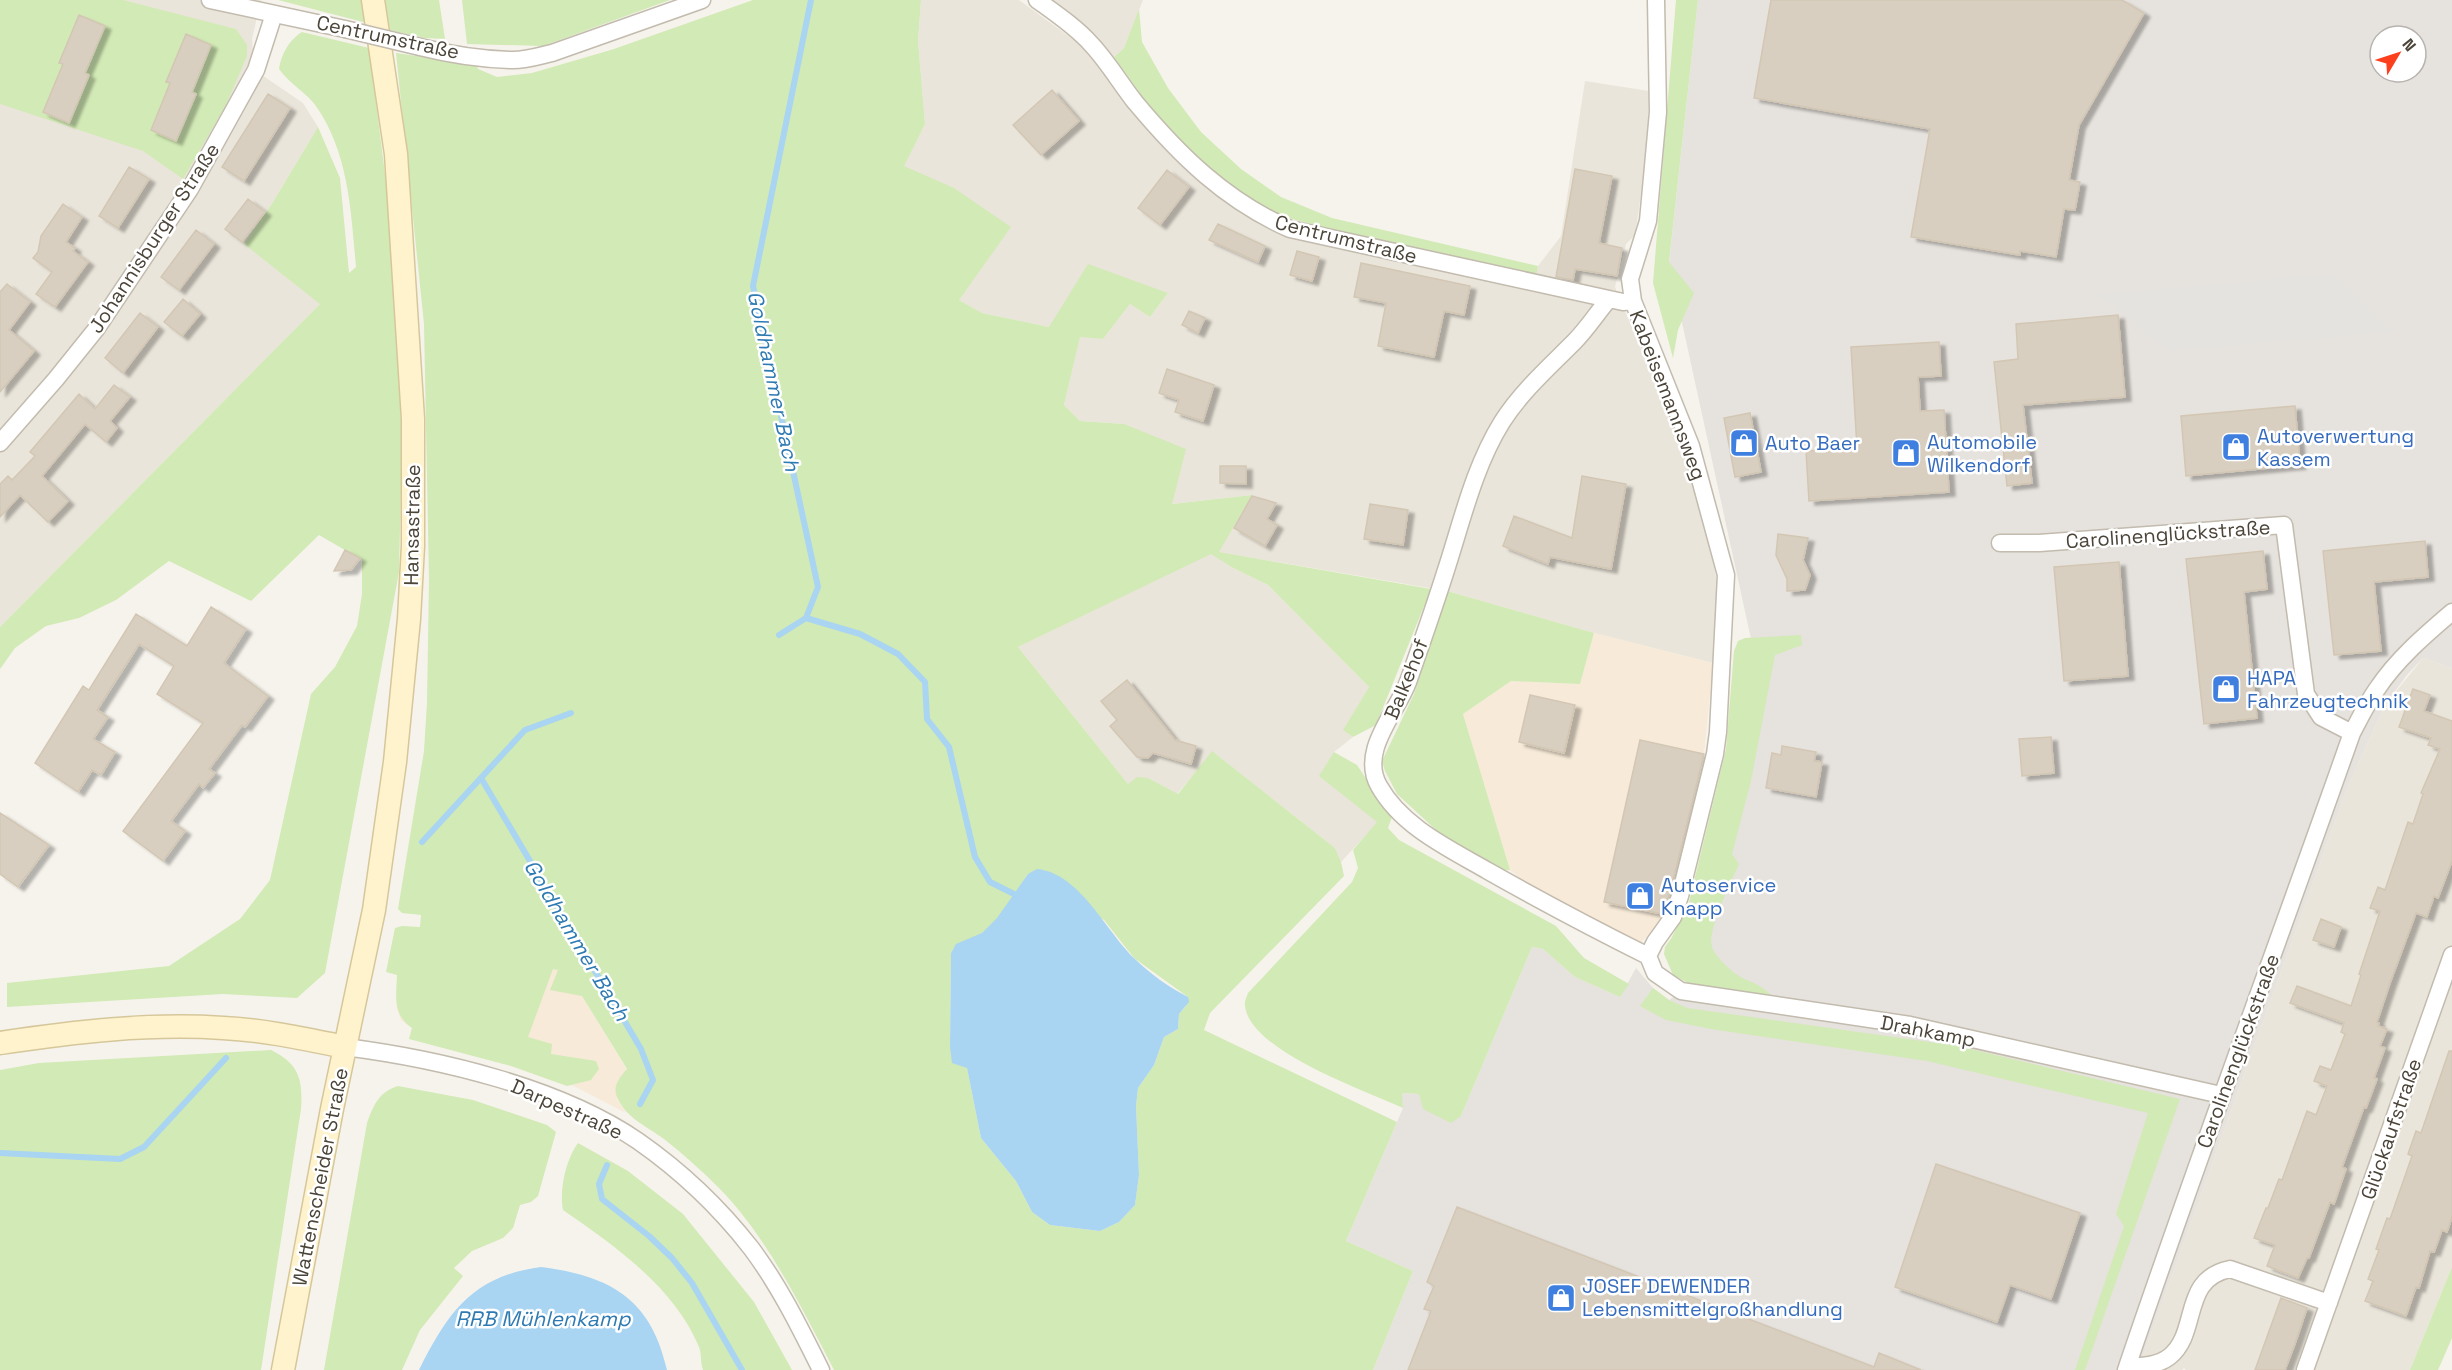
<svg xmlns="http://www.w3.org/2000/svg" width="2452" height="1370" viewBox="0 0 2452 1370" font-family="'Space Grotesk',sans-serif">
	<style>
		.residential { fill: #eae5da }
		.commercial { fill: #f7ead8 }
		.industrial { fill: #e6e2dd; fill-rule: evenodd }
		.green { fill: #d2eab5; fill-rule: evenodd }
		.parking { fill: #e5e3e0 }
		.water { fill: #a9d4f2 }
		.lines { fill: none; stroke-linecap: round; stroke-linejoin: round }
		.stream { stroke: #a9d4f2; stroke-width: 6 }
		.building { fill: #d8cfc1; stroke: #d3c7b4; stroke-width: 1.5; filter: url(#shadow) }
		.street-casing { stroke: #c2bbae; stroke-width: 19 }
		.secondary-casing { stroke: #d6c79b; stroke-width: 25 }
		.street { stroke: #fff; stroke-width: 16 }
		.secondary { stroke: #fff3cd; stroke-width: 22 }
		.street-bridge-casing { stroke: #c2bbae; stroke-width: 19; stroke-linecap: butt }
		.street-bridge { stroke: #fff; stroke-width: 16 }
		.labels { text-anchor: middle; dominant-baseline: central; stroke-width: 5; stroke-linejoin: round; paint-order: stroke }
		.street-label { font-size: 20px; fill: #4b4439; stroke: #fff }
		.shop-label { font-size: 20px; fill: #366cbe; stroke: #fff; text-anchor: start }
		.water-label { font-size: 21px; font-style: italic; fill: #2e7ab2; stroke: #fff }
	</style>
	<defs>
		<filter id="shadow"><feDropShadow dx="6" dy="4" stdDeviation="1.5" flood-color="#0004"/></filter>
	</defs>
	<rect width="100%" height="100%" fill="#f6f3ec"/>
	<!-- residential -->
	<path class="residential" d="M0 0H261L252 39 253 51 249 66 303 103 318 127 273 202 244 244 321 303 0 627Z
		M921 0H1019L1078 43 1179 162 1296 236 1533 291 1538 266 1561 236 1585 81 1649 91 1647 153 1635 235 1626 244 1615 287 1686 456 1699 501 1717 581 1713 663 1594 633 1447 591 1218 552 1252 495 1171 504 1124 424 1080 421 1064 405 1080 336 1103 339 1130 304 1150 317 1168 293 1049 327 982 313 959 300 903 166 925 124 918 41Z
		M1051 0H1143L1124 48 1114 57 1094 35Z
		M1211 553 1233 568 1268 585 1369 687 1344 730 1353 737 1334 752 1378 822 1341 862 1335 848 1213 752 1177 794 1148 778 1128 784 1018 647Z
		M2423 658 2452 668V1267L2410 1370H2186L2184 1368 2182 1370H2138L2347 788 2385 705Z"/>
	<!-- commercial -->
	<path class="commercial" d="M1594 633 1713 663 1704 754 1669 916 1640 943H1627L1539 894 1510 870 1463 714 1511 681 1580 684Z
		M553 968 558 970 582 996 627 1070 618 1080 617 1099 626 1113 562 1080 412 1028 401 1020 397 1009 396 996 533 1022Z"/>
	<!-- industrial -->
	<path class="industrial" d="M1698 0H2452V668L2423 658 2407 675 2385 705 2347 788 2138 1370H1373L1413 1271 1346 1241 1403 1108 1401 1093 1419 1094 1461 1116 1532 947 1543 949 1575 977 1620 997 1636 968 1653 988 1669 1000 1696 981 1758 671 1669 263ZM2380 36H2416V72H2380Z"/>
	<!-- green -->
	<path class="green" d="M0 0H123L236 29 247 45V56L226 105 183 179 143 151 0 104Z
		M278 0H362L367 23Z
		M385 0H439L445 39 424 38 390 30Z
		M462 0H670L543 46 467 44Z
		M753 0H921L918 41 925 124 904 166 954 188 1011 227 959 300 982 313 1049 327 1088 264 1168 293 1150 317 1130 304 1103 339 1080 337 1064 405 1080 421 1124 424 1186 449 1172 504 1252 495 1219 552 1431 589 1376 725 1353 737 1343 730 1369 687 1268 585 1233 568 1211 554 1018 647 1128 784 1137 777 1148 778 1178 794 1212 751 1335 848 1341 862 1344 876 1210 1013 1204 1030 1397 1122 1346 1241 1413 1271 1373 1370H834C803 1310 766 1235 719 1188 702 1171 683 1154 664 1139 648 1127 628 1119 619 1101 611 1088 618 1079 627 1069L582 996 550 990 558 970 553 969 528 1037 552 1044 551 1054 596 1061 599 1069 591 1080 567 1086 511 1066 409 1039 412 1028C393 1015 396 997 397 975L386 972 395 928 402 926 420 927 421 915 402 913 398 909 424 751 427 703 429 579 424 324 396 53 477 65 478 69 497 77 532 73 614 49ZM1028 874 1104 920 1134 958 1188 997 1186 1006 1179 1014 1178 1029 1164 1037 1154 1065 1138 1088 1136 1106 1139 1175 1135 1205 1119 1222 1100 1231 1050 1225 1032 1212 1016 1181 981 1138 967 1068 950 1047 951 953C959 939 969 942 981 934 1001 920 1015 893 1028 874Z
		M1676 0H1698L1669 262 1694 293 1678 330 1673 358 1653 283Z
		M1139 9 1142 42 1168 88 1201 132 1241 169 1281 197 1332 218 1538 266 1536 277 1328 229 1278 215 1233 188 1202 162 1159 120 1114 57 1124 48Z
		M302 32 369 48 386 182 396 314 402 442 399 572 325 973 297 998 223 994 7 1007V983L169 966 240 919 270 880 311 694 335 667 357 626 362 594V560L319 535 251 601 169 561 116 600 79 618 46 626 15 648 0 669V627L320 304 244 244 273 202 318 127 340 178 349 273 356 267C351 212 349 156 318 109 308 93 289 84 279 69 281 54 290 39 302 32Z
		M1447 591 1594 633 1580 684 1511 681 1463 714 1510 870 1497 871 1448 841 1397 794 1385 771 1382 761 1414 694Z
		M1801 635 1802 645 1775 655 1751 781 1732 854 1739 864C1732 880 1706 932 1712 947 1715 956 1726 966 1733 972 1749 984 1762 982 1775 1000L1690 984 1673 975 1664 954 1665 947 1672 937 1689 902 1726 749 1734 651 1738 641 1745 638Z
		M1334 752 1357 765 1389 813 1392 817 1388 828 1399 840 1556 926 1584 958 1629 984 1620 997 1575 977 1543 949 1532 947 1461 1116 1451 1123 1423 1109 1419 1094 1402 1093 1403 1108C1366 1091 1250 1051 1245 1006 1244 1002 1247 996 1248 993L1352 882 1358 868 1353 850 1377 822 1319 776Z
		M1653 988 1669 1000 1687 1008 1958 1046 2180 1099 2085 1370H2075L2124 1226 2116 1214 2148 1113 1927 1061 1711 1029 1666 1020 1640 1006Z
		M271 1050C299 1064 303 1079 301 1109L261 1370H0V1070L39 1063Z
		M398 1086 473 1100 547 1125 556 1132 538 1196 531 1202 520 1205 513 1228 503 1238 472 1251 454 1268 463 1276 420 1330 402 1370H324L367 1123C374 1104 379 1092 398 1086Z
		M578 1143 628 1171 683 1214 754 1302 792 1370H703C700 1362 702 1354 699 1347 675 1288 614 1245 563 1210 559 1190 566 1159 578 1143Z
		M2452 1267V1338L2438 1370H2410Z"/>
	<!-- parking -->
	<path class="parking" d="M2331 274 2394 332 2168 351 2099 294Z"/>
	<!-- water -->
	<path class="water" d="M1037 869C1080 873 1107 933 1135 959 1149 973 1170 988 1188 997L1189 1002 1179 1014 1178 1029 1164 1037 1154 1065 1138 1088 1136 1106 1139 1175 1135 1205 1119 1222 1100 1231 1050 1225 1032 1212 1016 1181 981 1138 967 1068 952 1063 950 1047 951 953 956 944 982 933 997 918 1028 874Z
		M541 1267C611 1276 651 1299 667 1370H419C448 1312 473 1276 541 1267Z"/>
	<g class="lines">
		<!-- stream -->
		<path class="stream" d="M806 618 860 634 898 654 925 682 927 719 949 747 975 857 990 882 1014 894
			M779 635 806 618 818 587 753 286 811 0
			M481 778 641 1049 653 1080 640 1104
			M422 842 525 730 571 713
			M0 1153 120 1159 144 1147 226 1058
			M607 1165 599 1184 602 1199 649 1236 672 1258 692 1283 742 1370"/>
	</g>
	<!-- building -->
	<path class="building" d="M1771 0H2122L2144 13 2079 125 2069 180 2080 182 2075 210 2064 209 2056 257 2020 251V255L1911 237 1930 129 1754 98Z
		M79 15 105 26 85 73 89 75 69 123 43 112 63 64 59 63Z
		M186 34 211 45 192 92 196 94 176 141 151 130 170 83 166 82Z
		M1052 90 1079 121 1041 155 1013 125Z
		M268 94 290 108 244 181 222 167Z
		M129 167 149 179 118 228 99 216Z
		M1575 169 1612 176 1599 243 1622 248 1617 276 1575 269 1573 280 1556 277Z
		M1167 170 1189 187 1160 225 1138 208Z
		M248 199 265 212 242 242 225 229Z
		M63 204 82 217 66 242 75 248 73 251 88 262 55 307 36 294 52 272 33 258 38 252 41 236Z
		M1218 224 1265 246 1258 262 1209 240Z
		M196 230 214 244 179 290 161 277Z
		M1297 251 1319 257 1312 281 1290 275Z
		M1361 263 1470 286 1464 315 1444 311 1434 357 1378 346 1386 303 1354 297Z
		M7 284 30 302 9 330 34 351 0 392V292Z
		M183 299 200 314 182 336 164 322Z
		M1189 311 1205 318 1198 333 1182 325Z
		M140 313 158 327 123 373 105 358Z
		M2118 315 2125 397 2023 405 2032 483 2007 486 1994 362 2018 359 2016 324Z
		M1939 342 1941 376 1918 377 1920 411 1944 410 1949 492 1809 501 1806 451 1857 448 1851 347Z
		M1167 369 1214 385 1203 421 1175 412 1179 400 1159 393Z
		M114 385 130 397 110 421 117 428 106 442 85 424 42 476 68 501 48 522 20 495 0 517V484L8 476 12 480 35 456 30 452 79 394 95 409Z
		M2295 406 2300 465 2186 476 2181 416Z
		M1750 413 1761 472 1735 477 1724 418Z
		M1220 466H1246V484L1220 483Z
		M1582 476 1626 484 1611 569 1550 557 1548 564 1503 546 1514 516 1572 538Z
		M1252 496 1276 503 1267 519 1277 525 1265 546 1234 528Z
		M1370 504 1408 510 1403 545 1364 539Z
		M1778 534 1808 538 1803 560 1810 575 1805 590 1787 591V579L1776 555Z
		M2425 541 2428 577 2374 582 2381 651 2334 655 2323 551Z
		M345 550 360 558 351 570 334 571Z
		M2263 551 2267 589 2244 592 2257 718 2204 724 2186 559Z
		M2119 562 2128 676 2064 681 2054 567Z
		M211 607 246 629 224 663 268 696 245 727 242 725 209 769 215 773 203 788 199 784 171 821 185 831 163 861 123 831 203 723 157 694 174 666 139 644 97 710 108 717 93 739 115 752 101 775 92 770 78 792 35 763 83 686 89 690 136 614 187 646Z
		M1127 680 1175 740 1196 746 1191 764 1153 753 1148 758 1137 757 1110 726 1117 720 1101 701Z
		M2413 689 2430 695 2424 711 2452 721V861L2438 898 2434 896 2427 917 2416 913 2390 983 2377 1022 2379 1023 2378 1026 2387 1029 2380 1046 2385 1048 2374 1078 2377 1079 2366 1108 2364 1107 2342 1167 2346 1169 2334 1204 2330 1202 2309 1258H2307L2298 1278 2267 1266 2275 1245 2254 1238 2266 1208H2268L2279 1179 2282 1180 2307 1111 2316 1115 2327 1086 2314 1081 2320 1066 2331 1070 2345 1034 2341 1032 2344 1023 2290 1003 2297 986 2351 1006 2361 975 2359 974 2380 911 2370 908 2378 887 2385 890 2408 822 2413 824 2423 794 2421 793 2440 749 2428 745 2431 738 2399 727Z
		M1530 695 1575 705 1564 753 1519 742Z
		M2051 737 2054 773 2022 776 2019 739Z
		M1640 740 1704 754 1670 893 1662 914 1604 902Z
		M1782 746 1816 752 1814 761 1822 762 1816 797 1766 788 1772 753 1781 755Z
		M0 813 49 845 18 887 0 874Z
		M2321 919 2341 927 2334 947 2313 940Z
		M2449 1051H2452V1217L2447 1232 2442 1230 2434 1252 2430 1251 2419 1288 2416 1287 2406 1316 2365 1301 2373 1281 2368 1279 2379 1250 2376 1249 2387 1218 2390 1219 2412 1156 2408 1154 2416 1131 2421 1133Z
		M1936 1164 2080 1213 2051 1299 2010 1285 1997 1322 1895 1287Z
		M1457 1207 1874 1367 1879 1353 1921 1370H1408L1431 1311 1424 1309 1434 1286 1427 1282Z
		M2281 1298 2307 1308 2296 1341 2285 1370H2255Z"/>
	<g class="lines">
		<!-- street casing -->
		<g class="street-casing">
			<path id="street" d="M210 0 345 29
				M1037 0C1055 13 1076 27 1091 44 1108 62 1120 83 1135 102 1180 156 1226 201 1290 229L1609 299 1623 302 1633 301
				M420 47C448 54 480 59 510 60 524 61 539 56 552 53L702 0
				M1609 299C1597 313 1587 329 1574 342 1549 367 1521 392 1502 422 1474 467 1462 521 1446 570 1434 608 1421 645 1408 682 1396 714 1359 751 1379 786 1402 827 1450 849 1488 871 1541 901 1594 929 1648 956
				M0 443 56 379 97 328 190 189 256 70 274 14
				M2000 543H2039L2284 525 2306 694 2321 717 2352 733
				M1648 956 1655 942 1673 917 1680 896 1715 754 1718 732 1726 575 1691 446 1633 301 1630 279 1648 221 1658 112 1656 0
				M1648 956 1655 973 1681 991 1910 1025 2221 1095
				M345 1047C439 1059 559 1087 638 1141 681 1171 719 1207 751 1248 779 1285 800 1328 821 1370
				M2128 1367C2141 1366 2157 1366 2169 1357 2200 1333 2180 1279 2230 1269L2329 1303
				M2126 1370C2198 1157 2277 946 2352 733 2360 718 2367 703 2377 689 2397 659 2425 635 2452 612
				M2305 1370 2452 955"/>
		</g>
		<!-- secondary casing -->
		<g class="secondary-casing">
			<path id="secondary" d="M0 1043C73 1032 149 1023 223 1028 265 1030 305 1039 345 1047
				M283 1370 332 1109 374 910 395 762 409 619 413 546V419L396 154 373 0"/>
		</g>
		<!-- street -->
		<use href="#street" class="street"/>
		<!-- secondary -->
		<use href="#secondary" class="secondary"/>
		<!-- street-bridge casing -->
		<g class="street-bridge-casing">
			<path id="street-bridge" d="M345 29 420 47"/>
		</g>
		<!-- street-bridge -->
		<use href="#street-bridge" class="street-bridge"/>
	</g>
	<!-- icons -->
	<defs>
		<g id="shop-square" transform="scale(1.5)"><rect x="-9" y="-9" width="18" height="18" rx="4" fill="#3f7fe0" stroke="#fff"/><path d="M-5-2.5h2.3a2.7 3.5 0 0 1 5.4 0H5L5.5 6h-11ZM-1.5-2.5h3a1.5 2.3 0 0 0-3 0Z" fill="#fff"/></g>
	</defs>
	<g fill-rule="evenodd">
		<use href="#shop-square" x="1744" y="443"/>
		<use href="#shop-square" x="2236" y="447"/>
		<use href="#shop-square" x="1906" y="453"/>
		<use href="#shop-square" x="2226" y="689"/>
		<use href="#shop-square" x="1640" y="896"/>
		<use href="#shop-square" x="1561" y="1298"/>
	</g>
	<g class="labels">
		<!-- street labels -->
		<g class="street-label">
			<text transform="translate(388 37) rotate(12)">Centrumstraße</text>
			<text transform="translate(154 238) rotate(-57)">Johannisburger Straße</text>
			<text transform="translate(1346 239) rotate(14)">Centrumstraße</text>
			<text transform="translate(1668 395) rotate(69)">Kabeisemannsweg</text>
			<text transform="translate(412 525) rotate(-89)">Hansastraße</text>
			<text transform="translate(2168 534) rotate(-4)">Carolinenglückstraße</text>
			<text transform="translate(1406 679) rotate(-68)">Balkehof</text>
			<text transform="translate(1928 1031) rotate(11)">Drahkamp</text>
			<text transform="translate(2238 1051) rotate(-70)">Carolinenglückstraße</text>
			<text transform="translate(567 1109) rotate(24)">Darpestraße</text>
			<text transform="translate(2391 1129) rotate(-71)">Glückaufstraße</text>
			<text transform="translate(320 1177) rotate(-79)">Wattenscheider Straße</text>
		</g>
		<!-- shop labels -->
		<g class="shop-label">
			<text x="2257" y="436">Autoverwertung<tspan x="2257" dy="23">Kassem</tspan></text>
			<text x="1927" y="442">Automobile<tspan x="1927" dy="23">Wilkendorf</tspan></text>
			<text x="1765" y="443">Auto Baer</text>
			<text x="2247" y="678">HAPA<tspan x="2247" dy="23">Fahrzeugtechnik</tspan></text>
			<text x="1661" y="885">Autoservice<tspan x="1661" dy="23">Knapp</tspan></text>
			<text x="1582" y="1286">JOSEF DEWENDER<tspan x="1582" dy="23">Lebensmittelgroßhandlung</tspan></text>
		</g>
		<!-- water labels -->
		<g class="water-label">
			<text transform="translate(774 381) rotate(78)">Goldhammer Bach</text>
			<text transform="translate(577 940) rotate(59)">Goldhammer Bach</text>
			<text x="543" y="1318">RRB Mühlenkamp</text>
		</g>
	</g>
	<!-- north arrow -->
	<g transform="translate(2398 54) rotate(51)"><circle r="28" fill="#ffffff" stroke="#b7b4b0" stroke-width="1.5"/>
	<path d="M0-4.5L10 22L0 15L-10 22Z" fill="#fc3f1d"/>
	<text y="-9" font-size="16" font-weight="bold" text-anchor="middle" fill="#4b4439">N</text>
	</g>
</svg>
